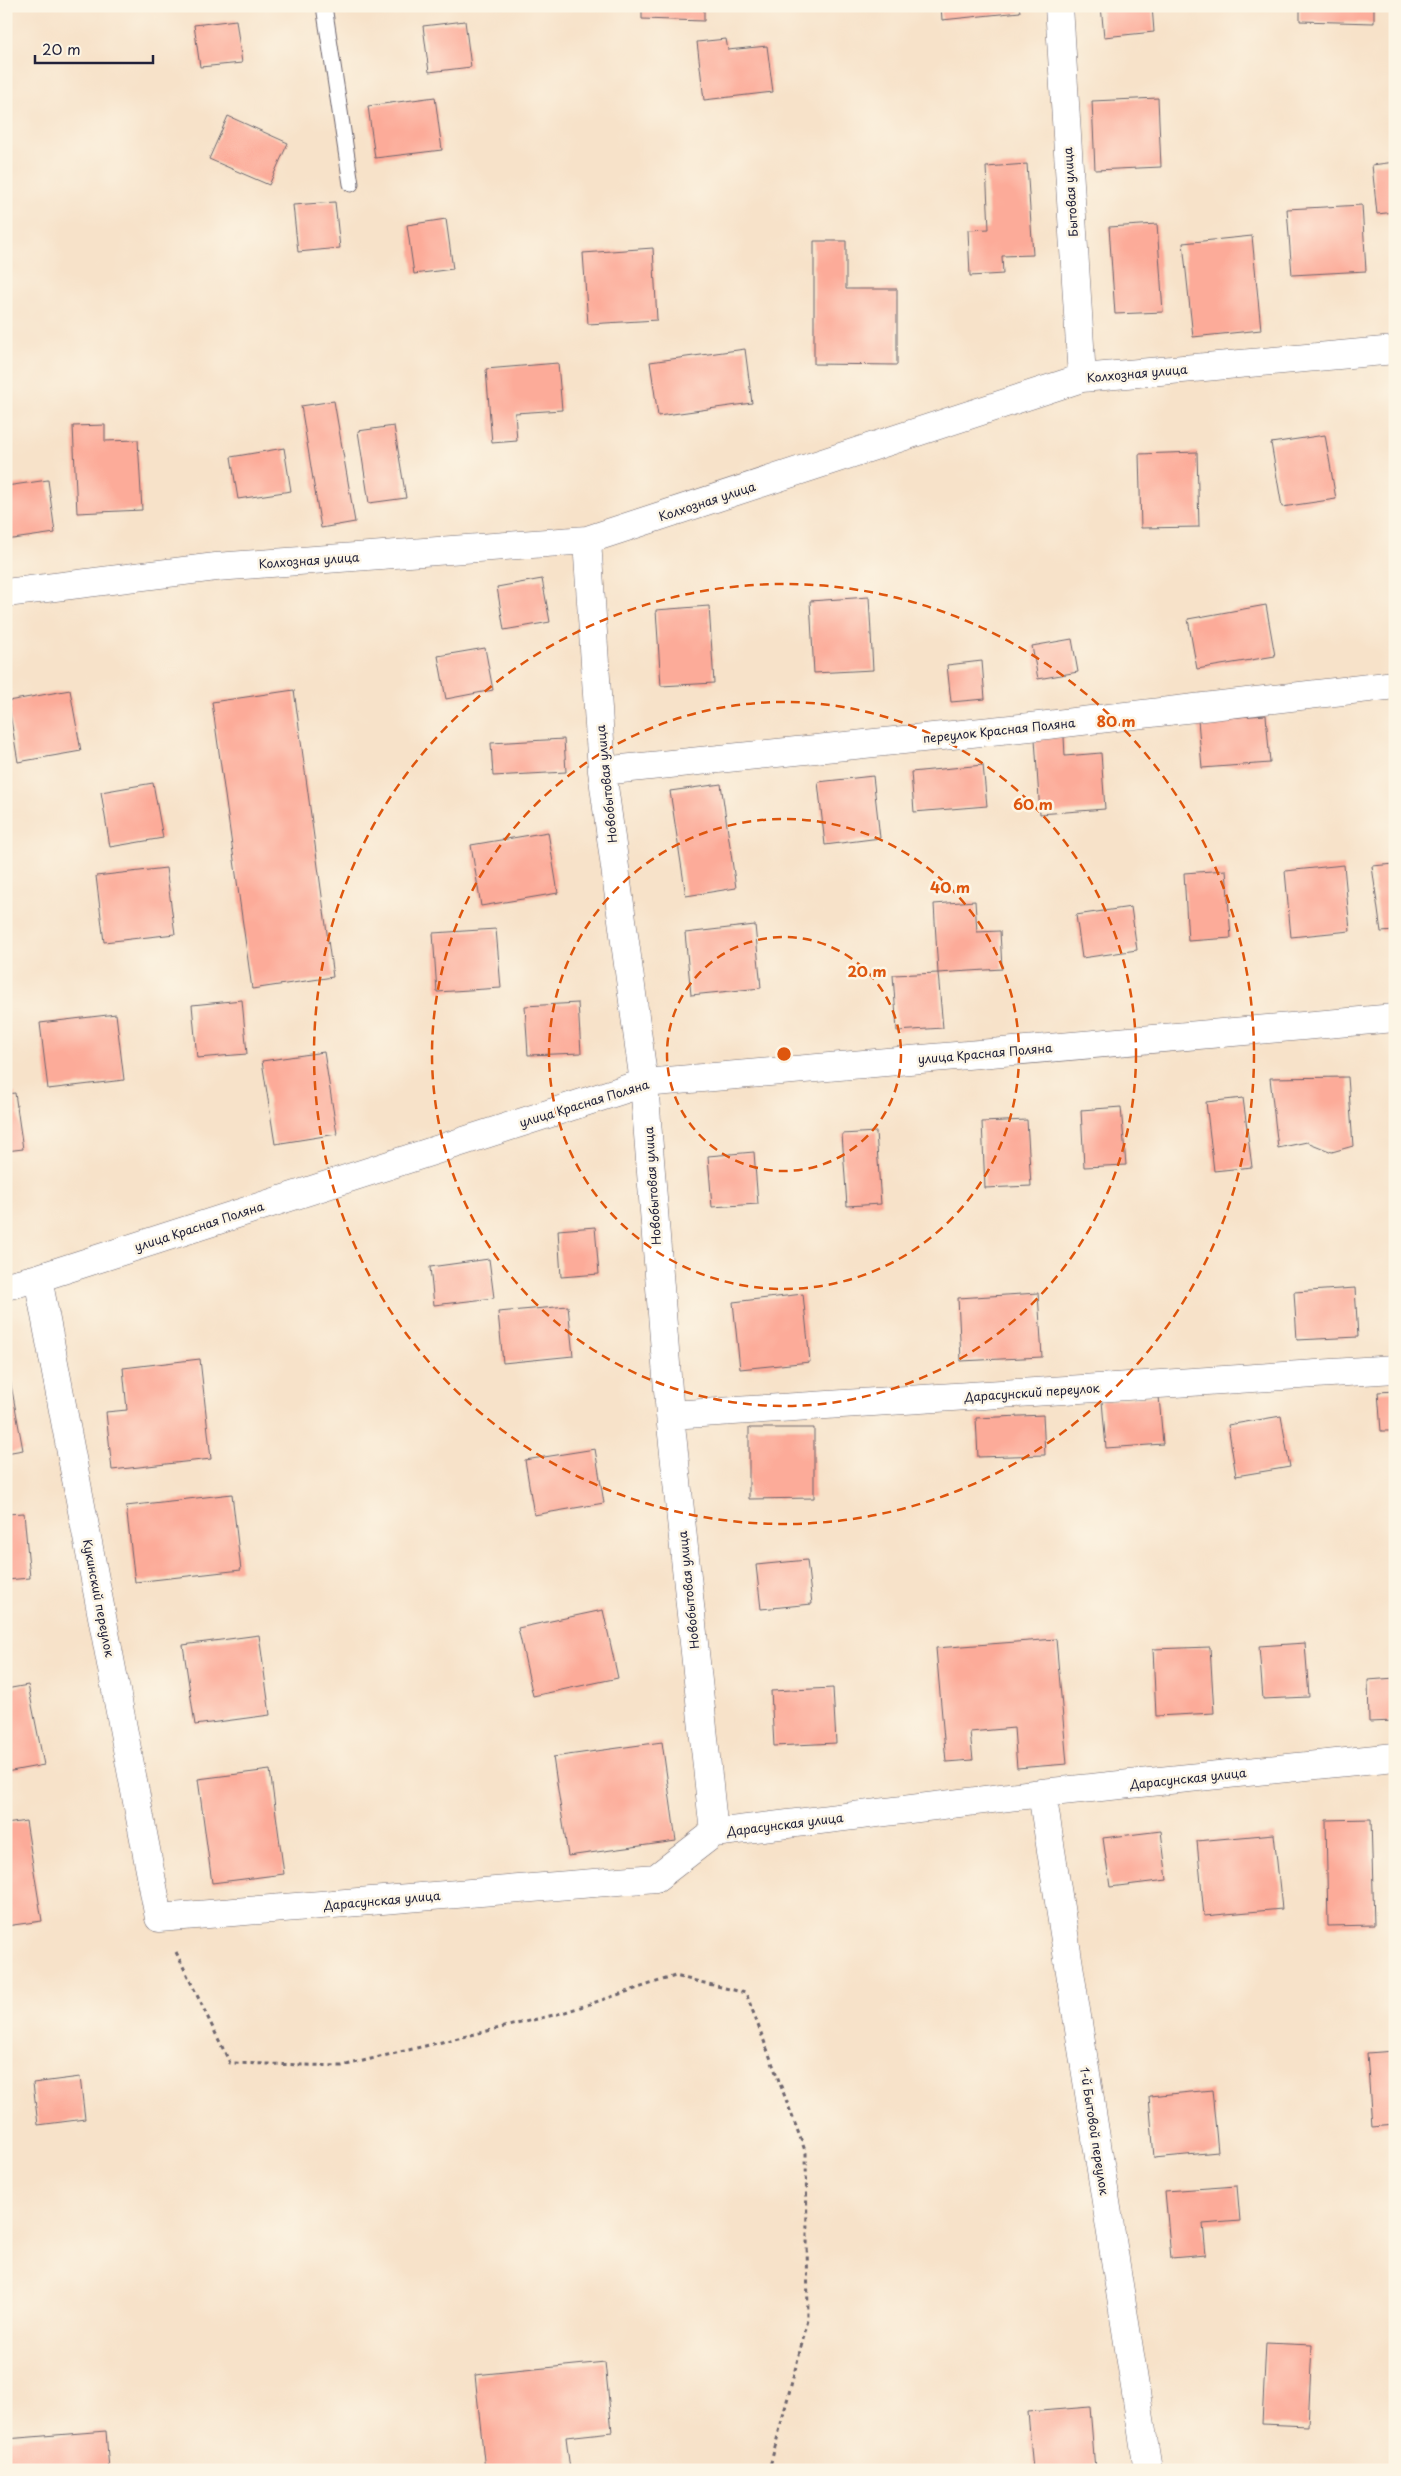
<svg xmlns="http://www.w3.org/2000/svg" width="1401" height="2476" viewBox="0 0 1401 2476" font-family="'Playpen Sans',sans-serif">
	<style>
		.building { fill: #fcab99 }
		.lines { fill: none; stroke-linecap: round; stroke-linejoin: round }
		.service-casing { stroke: #6d656d; stroke-width: 17 }
		.minor-casing { stroke: #6d656d; stroke-width: 29 }
		.path { stroke: #6d656d; stroke-width: 3; stroke-dasharray: 4 4; stroke-linecap: butt }
		.service { stroke: #fff; stroke-width: 15 }
		.minor { stroke: #fff; stroke-width: 28 }
		.ring { fill: none; stroke: #de560e; stroke-width: 2.5; stroke-dasharray: 9 6 }
		.labels { text-anchor: middle; dominant-baseline: central; stroke-width: 5; stroke-linejoin: round; paint-order: stroke }
		.street-label { font-size: 12px; fill: #22223b; stroke: #fcf5e5 }
		.centre { fill: #de560e; stroke: #fcf5e5; stroke-width: 2.5 }
		.ring-label { font-size: 15px; text-anchor: middle; font-weight: bold; fill: #de560e; stroke: #fcf5e5; stroke-width: 5; stroke-linejoin: round; paint-order: stroke }
	</style>
	<rect width="100%" height="100%" fill="#fcf5e5"/>
	<filter id="ink" filterUnits="userSpaceOnUse"><feTurbulence type="fractalNoise" baseFrequency=".02" numOctaves="2"/><feDisplacementMap in="SourceGraphic" scale="10" xChannelSelector="R" yChannelSelector="G"/><feConvolveMatrix kernelMatrix="1 2 1 2 8 2 1 2 1" color-interpolation-filters="sRGB"/></filter>
	<filter id="wash" filterUnits="userSpaceOnUse"><feTurbulence type="fractalNoise" baseFrequency=".0096" numOctaves="4" result="noise"/><feDisplacementMap in="SourceGraphic" scale="20" xChannelSelector="R" yChannelSelector="G"/><feGaussianBlur stdDeviation="1.12" result="paint"/><feColorMatrix in="noise" values="0 0 0 0 0 0 0 0 0 0 0 0 0 0 0 0 0 1.4 0 .05"/><feComposite in="paint" operator="in"/></filter>
	<g filter="url(#wash)">
		<rect width="100%" height="100%" fill="#f7e2c9"/>
		<g id="blocks">
			<!-- building -->
			<path class="building" d="M642 6H704V21L642 19Z
				M941 6H1019L1020 12 942 20Z
				M1101 6H1152L1154 32 1104 37Z
				M1300 6H1374V23L1300 21Z
				M236 20 242 63 200 67 194 25Z
				M465 21 471 67 429 72 423 26Z
				M726 39 728 50 767 46 773 92 704 100 697 42Z
				M435 97 442 150 375 158 368 106Z
				M1158 98 1161 167 1095 170 1092 101Z
				M228 116 288 143 269 185 209 159Z
				M1395 162V212L1377 214 1372 165Z
				M1027 164 1033 255 1002 256 1003 274 970 276 968 230 989 229 986 167Z
				M335 202 340 248 298 252 293 205Z
				M1362 205 1366 271 1292 275 1287 209Z
				M446 219 453 269 414 274 407 225Z
				M1157 224 1163 312 1115 314 1109 227Z
				M1252 236 1261 330 1193 337 1183 243Z
				M814 241H846V289H897V365L814 364Z
				M653 248 657 320 588 324 583 253Z
				M745 349 752 403 658 416 650 362Z
				M558 363 562 410 515 413 517 441 492 443 486 369Z
				M334 401 355 522 321 528 301 406Z
				M105 425V441L138 440 142 510 77 513 73 426Z
				M394 426 406 498 369 503 358 431Z
				M1325 435 1336 499 1282 507 1271 443Z
				M284 448 291 491 238 499 231 457Z
				M1197 452 1199 527 1141 528 1139 454Z
				M48 480 55 533 6 540V486Z
				M542 579 550 622 504 630 497 587Z
				M869 597 873 670 814 673 810 601Z
				M1266 605 1275 656 1197 669 1188 619Z
				M709 606 714 683 661 686 656 610Z
				M1072 639 1078 672 1038 679 1032 646Z
				M485 648 493 690 446 699 438 656Z
				M982 661 985 699 951 702 947 665Z
				M70 690 81 751 18 762 8 701Z
				M294 690 333 977 252 989 212 702Z
				M1266 715 1270 763 1202 768 1198 720Z
				M1064 737 1065 756 1101 753 1105 809 1040 814 1035 739Z
				M564 739 566 772 493 776 491 743Z
				M983 765 987 806 914 812 911 772Z
				M873 776 880 838 825 845 818 782Z
				M153 783 163 838 110 847 101 792Z
				M721 784 736 888 686 896 670 791Z
				M548 832 558 893 481 906 471 845Z
				M1395 864V931L1381 932 1372 866Z
				M1344 865 1350 931 1291 937 1285 871Z
				M166 868 175 934 104 942 96 876Z
				M1226 870 1231 938 1188 941 1184 873Z
				M975 901 977 932 1000 931 1002 969 938 973 934 904Z
				M1131 907 1137 950 1082 958 1076 915Z
				M755 925 761 988 691 995 685 933Z
				M496 929 501 988 437 992 433 933Z
				M938 973 943 1028 897 1031 893 975Z
				M242 1000 247 1054 197 1058 192 1005Z
				M578 1003 581 1053 528 1055 525 1006Z
				M116 1014 124 1080 48 1089 40 1023Z
				M324 1052 337 1134 275 1144 262 1061Z
				M1348 1077 1353 1146 1332 1152 1307 1142 1278 1148 1270 1078Z
				M15 1093 23 1149 6 1151V1094Z
				M1243 1098 1252 1167 1214 1171 1206 1102Z
				M1121 1107 1126 1165 1084 1167 1081 1110Z
				M1027 1120 1031 1186 985 1188 982 1122Z
				M876 1132 881 1204 847 1206 842 1134Z
				M754 1152 758 1204 712 1207 708 1156Z
				M595 1227 599 1274 561 1277 558 1230Z
				M489 1259 494 1298 434 1305 430 1267Z
				M1355 1288 1358 1337 1297 1340 1294 1292Z
				M1038 1293 1042 1357 961 1361 958 1298Z
				M803 1294 810 1362 740 1369 733 1302Z
				M568 1306 573 1356 503 1363 498 1312Z
				M200 1359 211 1459 112 1470 106 1412 127 1410 123 1368Z
				M7 1363 23 1450 6 1453V1364Z
				M1395 1391V1431H1381L1378 1392Z
				M1159 1396 1163 1444 1106 1448 1102 1401Z
				M1043 1415 1045 1455 978 1457 976 1418Z
				M1281 1416 1290 1467 1236 1476 1228 1425Z
				M749 1428H814V1498L749 1499Z
				M595 1449 604 1503 534 1515 525 1460Z
				M232 1494 241 1570 135 1582 126 1506Z
				M24 1513 30 1578 6 1580V1514Z
				M807 1560 812 1604 761 1609 756 1565Z
				M603 1610 618 1678 533 1696 518 1628Z
				M259 1635 270 1715 195 1725 183 1645Z
				M1056 1639 1067 1764 1017 1768 1014 1728 970 1732 973 1760 946 1762 936 1648Z
				M1305 1643 1309 1697 1263 1699 1259 1646Z
				M1210 1647 1214 1713 1156 1716 1153 1649Z
				M1395 1678V1721L1369 1722 1368 1680Z
				M28 1685 44 1765 6 1772V1689Z
				M833 1688 836 1743 774 1746 771 1691Z
				M662 1742 676 1841 568 1856 553 1757Z
				M270 1770 284 1874 212 1883 198 1779Z
				M1371 1819 1374 1925 1328 1926 1326 1820Z
				M26 1821 42 1921 6 1926V1824Z
				M1161 1831 1167 1880 1110 1887 1103 1838Z
				M1274 1834 1282 1909 1204 1916 1197 1841Z
				M1395 2051V2125L1372 2127 1367 2053Z
				M80 2077 85 2119 38 2125 33 2083Z
				M1212 2090 1218 2152 1154 2158 1149 2096Z
				M1237 2186 1240 2221 1203 2224 1206 2255 1171 2258 1165 2191Z
				M1266 2343 1312 2345 1308 2426 1262 2424Z
				M605 2362 612 2432 566 2437 570 2470H485L475 2375Z
				M1090 2407 1095 2470H1033L1028 2412Z
				M106 2431 109 2470H6V2439Z"/>
		</g>
	</g>
	<g filter="url(#ink)">
		<use href="#blocks" fill-opacity="0" stroke="#6d656d" stroke-width="1"/>
		<g class="lines">
			<!-- service casing -->
			<g class="service-casing">
				<path id="service" d="M324 6 351 184"/>
			</g>
			<!-- minor casing -->
			<g class="minor-casing">
				<path id="minor" d="M1059 6 1082 378
					M587 540 602 771 644 1083 670 1415 714 1833
					M6 593 216 567 587 540 1082 378 1395 350
					M602 771 1030 727 1395 685
					M38 1278 159 1918 656 1878 714 1833 1042 1793 1395 1757
					M6 1286 38 1278 644 1083 1395 1018
					M670 1415 1395 1369
					M1042 1793 1148 2470"/>
			</g>
			<!-- path -->
			<path class="path" d="M176 1952 230 2063 342 2066 562 2013 675 1976 746 1993 806 2153 808 2320 769 2470"/>
			<!-- service -->
			<use href="#service" class="service"/>
			<!-- minor -->
			<use href="#minor" class="minor"/>
		</g>
	</g>
	<!-- distance rings -->
	<g class="ring">
		<circle cx="784" cy="1054" r="117"/>
		<circle cx="784" cy="1054" r="235"/>
		<circle cx="784" cy="1054" r="352"/>
		<circle cx="784" cy="1054" r="470"/>
	</g>
	<g class="labels">
		<!-- street labels -->
		<g class="street-label">
			<text transform="translate(1070 192) rotate(-94)">Бытовая улица</text>
			<text transform="translate(1137 373) rotate(-5)">Колхозная улица</text>
			<text transform="translate(707 501) rotate(-18)">Колхозная улица</text>
			<text transform="translate(309 560) rotate(-4)">Колхозная улица</text>
			<text transform="translate(999 730) rotate(-6)">переулок Красная Поляна</text>
			<text transform="translate(606 784) rotate(-96)">Новобытовая улица</text>
			<text transform="translate(985 1053) rotate(-5)">улица Красная Поляна</text>
			<text transform="translate(584 1103) rotate(-17)">улица Красная Поляна</text>
			<text transform="translate(652 1186) rotate(-94)">Новобытовая улица</text>
			<text transform="translate(199 1226) rotate(-18)">улица Красная Поляна</text>
			<text transform="translate(1032 1392) rotate(-4)">Дарасунский переулок</text>
			<text transform="translate(688 1590) rotate(-96)">Новобытовая улица</text>
			<text transform="translate(99 1598) rotate(79)">Кукинский переулок</text>
			<text transform="translate(1188 1778) rotate(-6)">Дарасунская улица</text>
			<text transform="translate(785 1824) rotate(-7)">Дарасунская улица</text>
			<text transform="translate(382 1900) rotate(-5)">Дарасунская улица</text>
			<text transform="translate(1095 2131) rotate(81)">1-й Бытовой переулок</text>
		</g>
	</g>
	<circle cx="784" cy="1054" r="8" class="centre"/>
	<g class="ring-label">
		<text x="1116" y="727">80 m</text>
		<text x="1033" y="810">60 m</text>
		<text x="950" y="893">40 m</text>
		<text x="867" y="977">20 m</text>
	</g>
	<!-- margin -->
	<rect width="1401" height="2476" fill="none" stroke="#fcf5e5" stroke-width="25"/>
	<!-- scale -->
	<path d="M35 55v8h118v-8" fill="none" stroke="#22223b" stroke-width="2.5"/>
	<text x="42" y="55" font-size="15" fill="#22223b" stroke="#fcf5e5" stroke-width="4" paint-order="stroke">20 m</text>
</svg>
